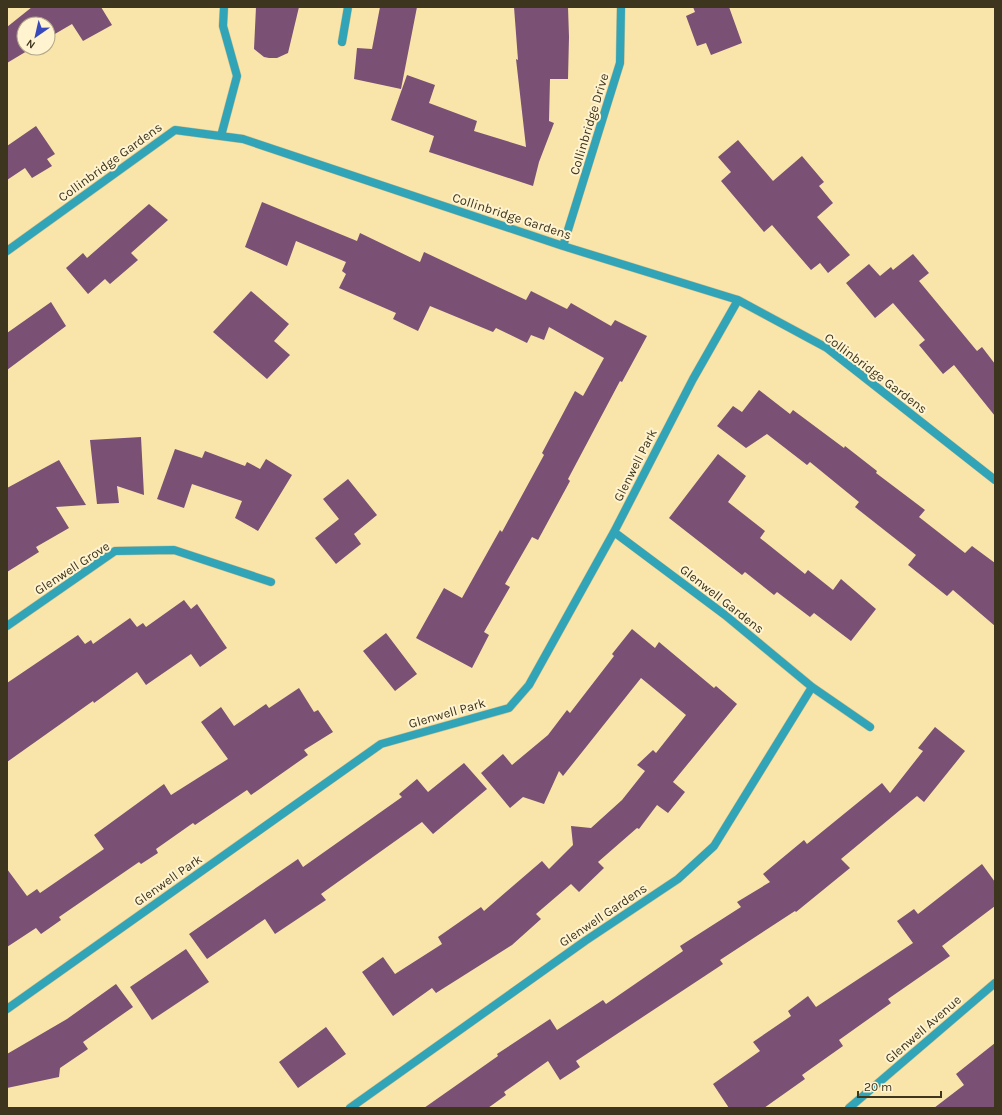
<svg xmlns="http://www.w3.org/2000/svg" width="1002" height="1115" viewBox="0 0 1002 1115" font-family="Karla,sans-serif">
	<style>
		.building { fill: #7a5075 }
		.lines { fill: none; stroke-linecap: round; stroke-linejoin: round }
		.minor-casing { stroke: #d3c28e; stroke-width: 9 }
		.minor { stroke: #31a4b7; stroke-width: 8 }
		.labels { text-anchor: middle; dominant-baseline: central; stroke-width: 4; stroke-linejoin: round; paint-order: stroke }
		.street-label { font-size: 13px; fill: #3d351d; stroke: #fff3d0 }
	</style>
	<rect width="100%" height="100%" fill="#f9e5aa"/>
	<!-- building -->
	<path class="building" d="M32 7H101L112 25 83 41 72 24 48 38V24H24V48H32L7 63V27Z
		M256 7H299L288 53 277 58H269L264 57 254 49Z
		M380 7H417L401 89 354 79 357 48 372 49Z
		M514 7H568L569 37 568 79H550L549 121 554 123 539 162 533 186 429 152 434 136 391 120 407 75 435 85 429 103 477 121 474 131 526 147 516 59 518 60Z
		M693 7H729L742 43 711 55 706 43 697 46 686 16 695 12Z
		M36 126 55 154 47 159 52 166 32 178 25 168 7 180V146Z
		M738 140 773 181 802 156 824 182 819 186 833 203 817 217 850 255 828 273 820 263 811 270 772 225 764 232 721 181 731 172 718 157Z
		M262 202 357 241 360 233 420 262 424 252 526 300 531 291 567 309 571 303 611 326 615 320 647 336 622 382 620 381 568 479 570 481 538 540 532 537 505 584 510 587 484 632 489 635 472 668 416 638 444 588 462 598 500 530 502 532 544 455 542 453 575 391 583 396 604 358 549 327 544 340 531 335 527 343 496 328 493 332 430 306 418 331 393 319 396 313 339 288 346 274 342 271 346 262 296 241 287 266 245 247Z
		M149 204 168 220 131 253 138 260 110 284 105 279 88 294 66 268 83 253 87 258Z
		M913 254 929 273 919 281 977 351 982 347 995 364V416L954 365 943 374 919 345 925 340 893 303 875 318 846 283 869 264 880 276 891 267 893 270Z
		M251 291 289 324 274 341 290 355 267 379 213 332Z
		M51 302 66 326 7 370V333Z
		M759 390 790 414 793 410 844 448 845 446 877 471 876 473 925 510 919 517 965 553 972 546 995 563V626L953 590 947 596 908 565 916 555 855 507 859 502 810 462 807 465 767 434 746 448 717 426 733 406 742 412Z
		M141 437 144 495 117 486 119 503 97 504 90 440Z
		M175 449 202 458 205 451 245 466 247 462 260 469 266 459 292 475 258 531 235 518 242 501 192 484 184 508 157 499Z
		M718 454 746 476 728 502 765 531 760 538 805 574 808 570 833 590 841 579 876 609 851 641 814 613 810 617 777 592 774 595 745 572 742 575 669 518Z
		M59 460 86 505 56 507 69 528 36 547 39 552 7 572V488Z
		M348 479 377 515 354 534 361 544 336 564 315 538 339 519 323 499Z
		M184 600 191 609 197 604 227 648 200 667 191 654 146 685 137 672 94 703 93 701 7 762V683L78 635 85 644 91 640 93 644 130 618 137 627 143 623 146 627Z
		M632 629 655 648 659 642 714 688 716 686 737 704 673 782 685 792 668 813 657 805 639 829 637 828 598 862 604 868 579 892 571 884 536 914 541 919 512 945 436 993 432 988 393 1016 362 972 383 957 395 974 442 944 438 937 481 907 484 911 542 861 549 869 573 845 571 826 591 828 622 800 645 771 637 765 653 750 656 753 686 715 641 678 563 776 559 771 544 804 523 797 510 808 481 773 503 754 512 765 548 735 567 710 570 713 614 656 612 654Z
		M386 633 417 674 395 691 363 651Z
		M299 688 314 712 318 710 333 732 304 750 308 755 251 795 247 790 195 825 193 823 156 849 158 853 141 864 139 862 59 917 61 920 41 934 36 928 7 947V869L27 896 37 889 40 893 104 849 94 835 164 784 171 795 228 759 201 722 221 707 234 726 266 704 269 708Z
		M935 727 965 751 924 802 917 796 841 859 850 868 796 912 795 911 720 960 723 964 576 1061 580 1067 560 1080 548 1061 504 1092 506 1095 488 1108H424L498 1056 497 1054 550 1019 557 1030 603 1000 606 1004 683 951 680 946 741 907 737 902 770 882 763 874 804 840 807 844 882 783 890 793 923 751 918 748Z
		M464 763 487 789 433 834 422 822 321 894 326 900 275 934 265 919 207 959 189 934 298 859 303 867 402 797 399 794 417 779 428 792Z
		M982 864 995 882V906L942 946 950 956 888 999 891 1003 839 1040 843 1046 802 1075 805 1079 764 1108H729L713 1084 760 1051 753 1042 791 1016 788 1011 808 996 816 1007 913 943 897 921 914 909 918 914Z
		M186 949 209 982 152 1020 130 987Z
		M116 984 133 1007 83 1042 88 1049 60 1068 59 1077 7 1088V1054L67 1019Z
		M326 1027 346 1054 298 1088 279 1062Z
		M995 1043V1108H934L964 1085 956 1074Z"/>
	<g class="lines">
		<!-- minor casing -->
		<g class="minor-casing">
			<path id="minor" d="M342 42 348 7
				M221 136 237 76 223 26 224 7
				M563 246 620 63 621 7
				M7 251 175 130 243 139 563 246 738 300 827 348 995 480
				M614 532 725 615 812 687 870 727
				M7 626 115 551 174 550 271 582
				M7 1009 381 744 509 708 529 685 614 532 693 379 738 300
				M350 1108 585 941 678 879 714 846 812 687
				M849 1108 995 983"/>
		</g>
		<!-- minor -->
		<use href="#minor" class="minor"/>
	</g>
	<g class="labels">
		<!-- street labels -->
		<g class="street-label">
			<text transform="translate(589 124) rotate(-73)">Collinbridge Drive</text>
			<text transform="translate(110 162) rotate(-36)">Collinbridge Gardens</text>
			<text transform="translate(512 216) rotate(18)">Collinbridge Gardens</text>
			<text transform="translate(876 373) rotate(37)">Collinbridge Gardens</text>
			<text transform="translate(635 465) rotate(-63)">Glenwell Park</text>
			<text transform="translate(72 568) rotate(-33)">Glenwell Grove</text>
			<text transform="translate(722 599) rotate(38)">Glenwell Gardens</text>
			<text transform="translate(447 713) rotate(-16)">Glenwell Park</text>
			<text transform="translate(168 880) rotate(-35)">Glenwell Park</text>
			<text transform="translate(603 915) rotate(-34)">Glenwell Gardens</text>
			<text transform="translate(923 1029) rotate(-41)">Glenwell Avenue</text>
		</g>
	</g>
	<!-- border -->
	<rect width="1002" height="1115" fill="none" stroke="#3d351d" stroke-width="16"/>
	<!-- north arrow -->
	<g transform="translate(36 36) rotate(214)"><circle r="19" fill="#fff3d0" stroke="#b1a788"/>
	<path d="M0-3L7 15L0 10L-7 15Z" fill="#3849bb"/>
	<text y="-6" font-size="11" font-weight="bold" text-anchor="middle" fill="#3d351d">N</text>
	</g>
	<!-- scale -->
	<path d="M858 1091v6h83v-6" fill="none" stroke="#3d351d" stroke-width="2"/>
	<text x="864" y="1091" font-size="12" fill="#3d351d" stroke="#fff3d0" stroke-width="3" paint-order="stroke">20 m</text>
</svg>
